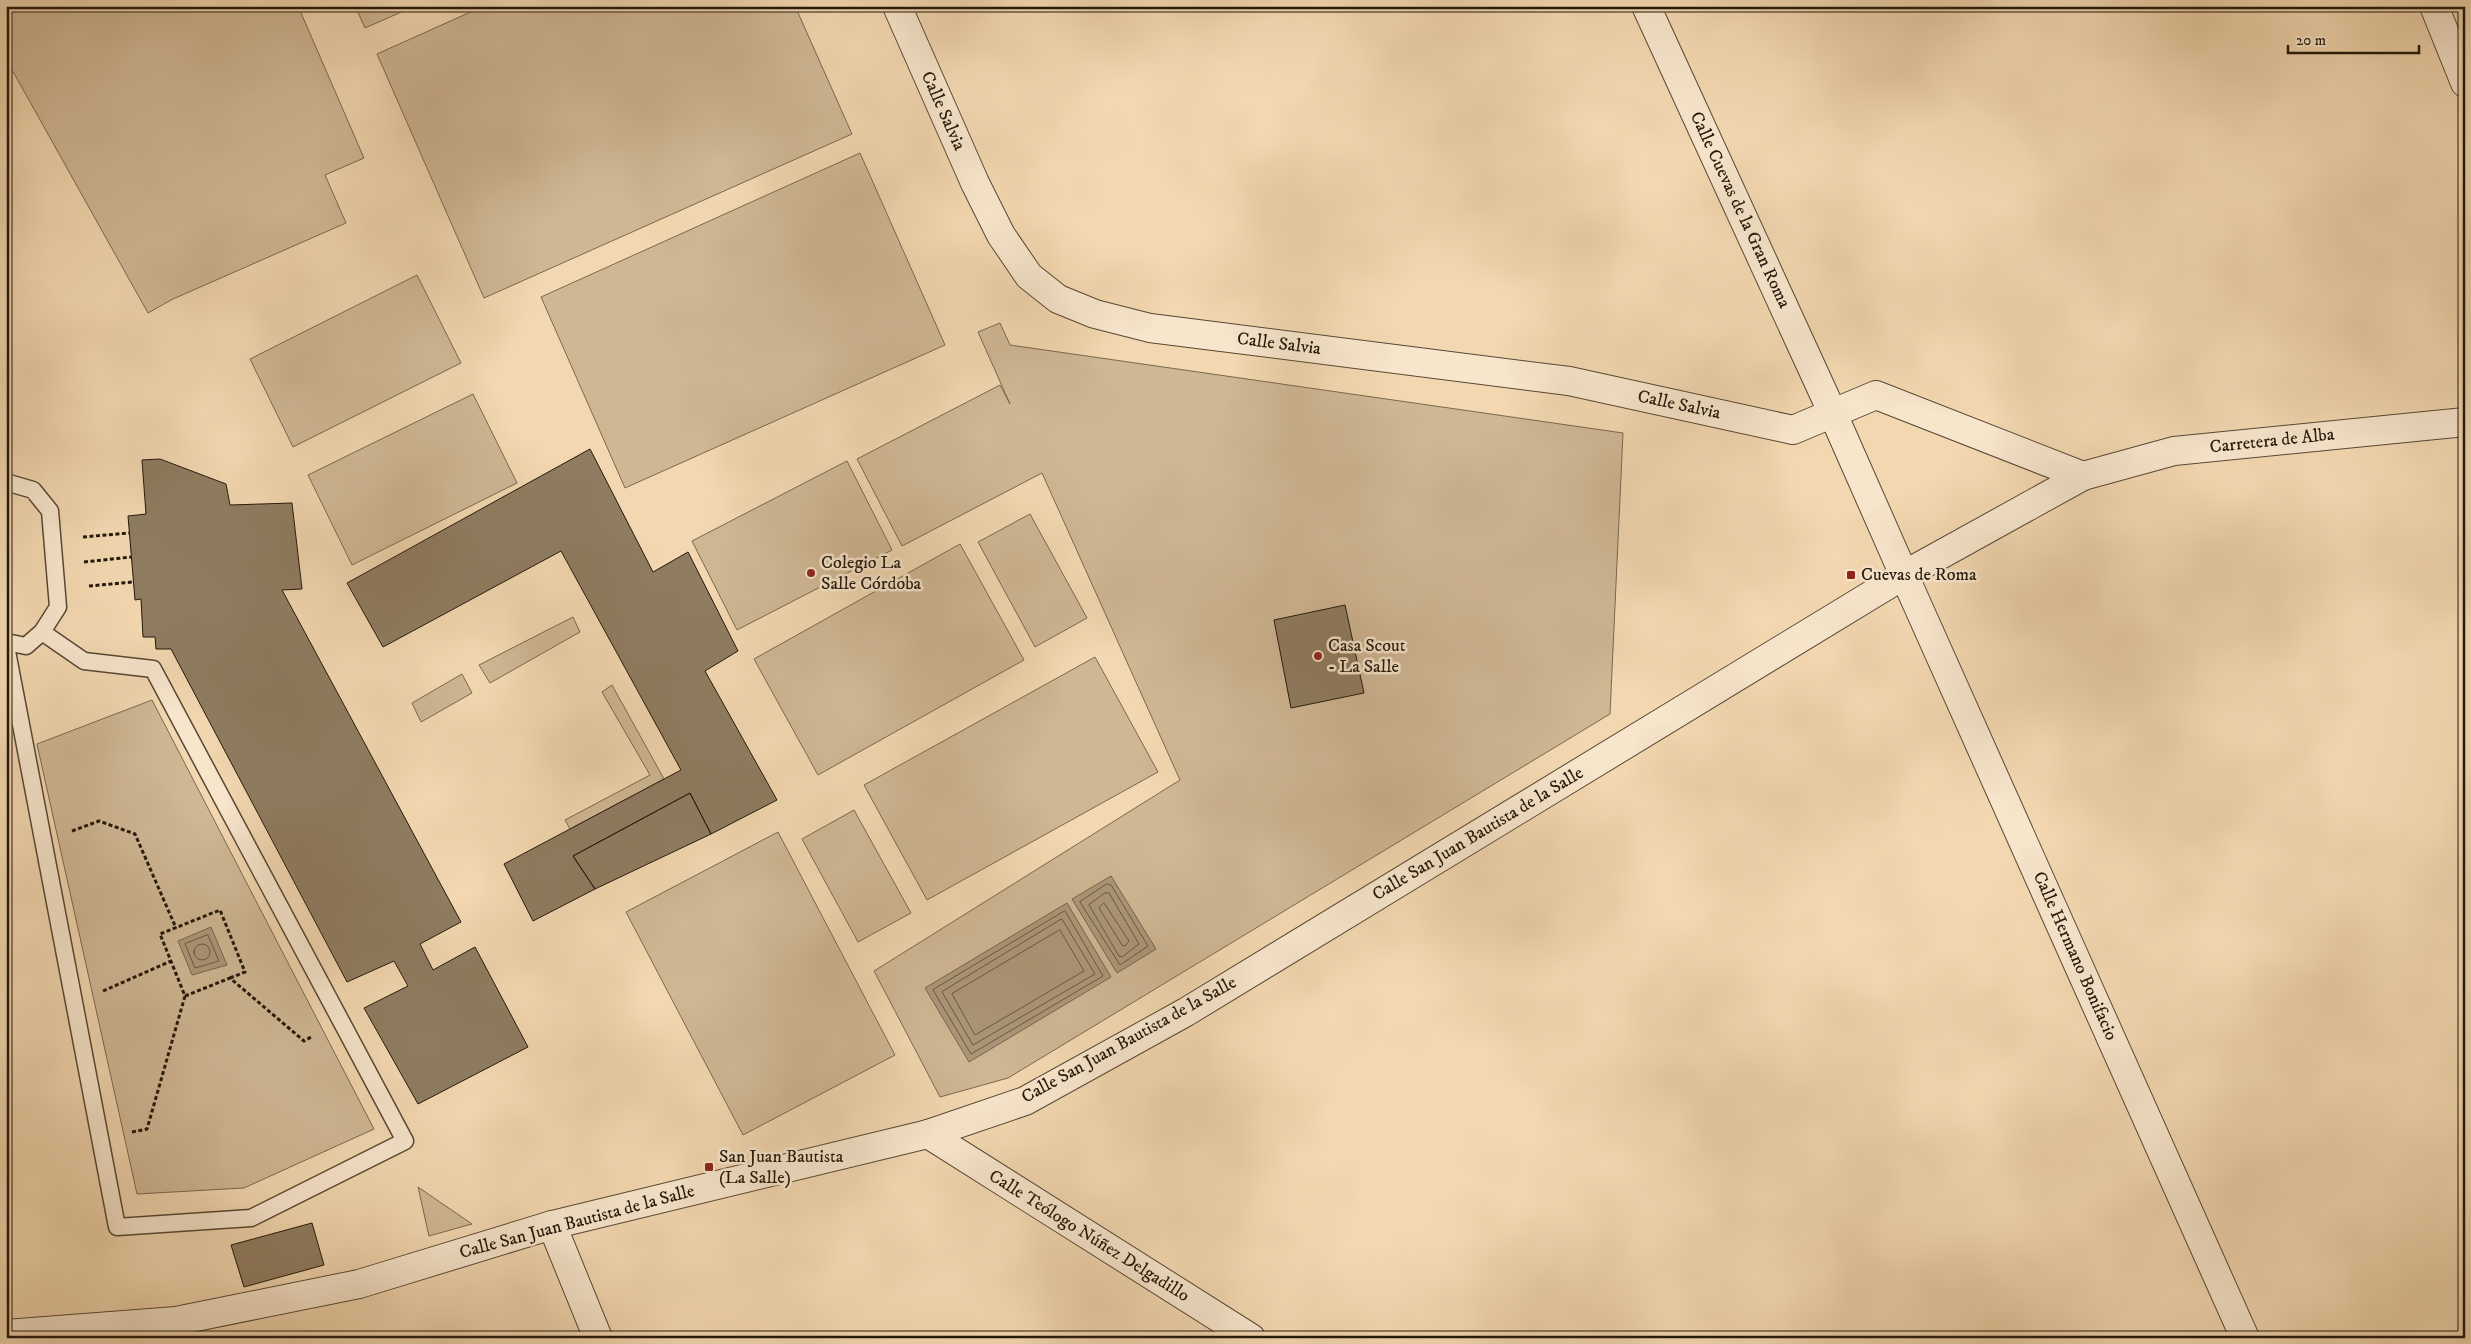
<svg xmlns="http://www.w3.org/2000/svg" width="2471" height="1344" viewBox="0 0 2471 1344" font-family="'IM FELL DW Pica',serif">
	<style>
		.green { fill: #cfb794; stroke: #796850 }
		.water { fill: #ac9678; stroke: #75644c }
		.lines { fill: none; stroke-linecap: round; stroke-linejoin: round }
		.shore { stroke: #685842; stroke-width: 1 }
		.building { fill: #8f7c61; stroke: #23190b }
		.service-casing { stroke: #574834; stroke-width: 19 }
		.minor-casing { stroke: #574834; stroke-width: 30 }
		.tertiary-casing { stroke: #574834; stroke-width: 30 }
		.path { stroke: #23190b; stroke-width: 3; stroke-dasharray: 4 2.5; stroke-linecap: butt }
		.service { stroke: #f7e5cc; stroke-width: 16 }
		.minor { stroke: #f7e5cc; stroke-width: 28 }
		.tertiary { stroke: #f7e5cc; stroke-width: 28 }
		.poi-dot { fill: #8f2418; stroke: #f7e5cc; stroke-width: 2 }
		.labels { text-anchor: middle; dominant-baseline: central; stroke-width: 5; stroke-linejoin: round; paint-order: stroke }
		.street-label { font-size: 18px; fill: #23190b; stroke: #f7e5cc }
		.poi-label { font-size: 18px; fill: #23190b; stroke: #f7e5cc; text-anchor: start }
	</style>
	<rect width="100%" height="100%" fill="#f2d7b0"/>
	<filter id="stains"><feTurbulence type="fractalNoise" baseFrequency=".004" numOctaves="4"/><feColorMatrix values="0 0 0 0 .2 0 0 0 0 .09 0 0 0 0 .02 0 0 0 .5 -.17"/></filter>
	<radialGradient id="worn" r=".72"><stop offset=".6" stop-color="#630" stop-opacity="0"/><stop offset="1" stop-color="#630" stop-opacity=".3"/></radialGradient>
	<!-- green -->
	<path class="green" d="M15 6H298L364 158 325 175 346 223 173 299 148 313 6 59V27Z
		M355 6H415L365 28Z
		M484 6H795L852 134 484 298 377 54Z
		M860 153 945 345 625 488 541 297Z
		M417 275 461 363 293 447 250 359Z
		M1000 323 1010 345 1623 433 1610 714 1008 1078 940 1097 874 971 1180 780 1042 473 902 546 857 459 1000 385 1010 404 978 332Z
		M473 394 517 483 352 565 308 475Z
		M847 461 892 550 737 630 692 541Z
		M1030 514 1087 618 1035 647 978 542Z
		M960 544 1024 660 818 775 754 659Z
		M573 617 580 632 490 683 479 665Z
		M1095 657 1158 772 927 900 864 785Z
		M462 674 472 693 421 722 412 703Z
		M612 685 664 779 570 829 565 820 650 775 602 692Z
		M152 700 374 1129 244 1188 137 1194 37 744Z
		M854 810 911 913 858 942 802 839Z
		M778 832 895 1055 743 1135 626 912Z
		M418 1187 472 1224 429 1236Z"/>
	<!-- water -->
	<path class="water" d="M1111 876 1156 949 1117 973 1072 899Z
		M1067 903 1111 977 969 1062 925 988Z
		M211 927 227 965 192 975 178 941Z"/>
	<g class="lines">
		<!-- shore -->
		<path class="shore" d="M1107 884 1111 885 1148 946 1120 965 1080 902Z
			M1105 893H1109L1139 944 1122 957 1119 956 1089 905Z
			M1104 903 1129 941 1125 946 1122 945 1099 908Z
			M1065 911 1103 976 971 1054 933 990Z
			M1062 919 1095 974 973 1045 942 992Z
			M1060 930 1084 971 975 1035 952 994Z
			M208 935 219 961 195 968 185 944Z
			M194 952a8 8 0 1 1 16 0a8 8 0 1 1-16 0Z"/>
	</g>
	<!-- building -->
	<path class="building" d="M590 449 653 572 688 552 738 651 705 671 777 800 711 834 690 793 573 856 595 889 533 921 504 864 681 770 561 551 383 647 347 583Z
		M160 459 226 484 230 505 292 503 302 589 282 590 461 922 420 944 433 970 475 947 528 1047 418 1104 364 1008 408 986 394 961 347 982 171 649H156L155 637H143L141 599 135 600 128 516 146 514 142 460Z
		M1345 605 1364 693 1291 708 1274 620Z
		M690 793 711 834 595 889 573 856Z
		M312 1223 324 1265 244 1287 231 1245Z"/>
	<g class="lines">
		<!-- service casing -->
		<g class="service-casing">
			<path id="service" d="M6 485 9 483 33 490 50 511 58 607 42 632 26 646 6 642
				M6 646 117 1227 251 1218 405 1141 153 669 84 661 42 632"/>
		</g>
		<!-- minor casing -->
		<g class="minor-casing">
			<path id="minor" d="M897 6 975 183 1001 235 1029 276 1058 299 1095 314 1150 328 1569 381 1793 430 1876 395 2083 476
				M2434 6 2465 83
				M1904 575 2245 1338
				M928 1134 1251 1338
				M552 1225 598 1338"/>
		</g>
		<!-- tertiary casing -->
		<g class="tertiary-casing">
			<path id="tertiary" d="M1646 6 1833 414 1904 575
				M6 1334 176 1321 359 1284 552 1225 928 1134 1025 1101 1186 1012 1904 575 2083 476 2174 451 2465 422"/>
		</g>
		<!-- path -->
		<path class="path" d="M83 537 129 533
			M84 562 131 557
			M89 586 133 582
			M72 831 99 821 135 834 176 928
			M230 978 245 972 220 910 160 934 185 996 230 978 304 1041 313 1036
			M103 991 171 961
			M132 1132 147 1129 185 996"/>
		<!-- service -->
		<use href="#service" class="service"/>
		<!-- minor -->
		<use href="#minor" class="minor"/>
		<!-- tertiary -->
		<use href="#tertiary" class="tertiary"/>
	</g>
	<!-- markers -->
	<g class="poi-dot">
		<circle cx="811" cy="573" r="5"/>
		<rect x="1846" y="570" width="10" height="10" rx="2.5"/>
		<circle cx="1318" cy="656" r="5"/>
		<rect x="704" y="1162" width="10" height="10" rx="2.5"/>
	</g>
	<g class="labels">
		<!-- street labels -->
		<g class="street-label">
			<text transform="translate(943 111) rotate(66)">Calle Salvia</text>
			<text transform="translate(1740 210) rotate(65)">Calle Cuevas de la Gran Roma</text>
			<text transform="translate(1279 344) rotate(7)">Calle Salvia</text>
			<text transform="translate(1679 405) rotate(12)">Calle Salvia</text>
			<text transform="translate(2272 441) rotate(-6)">Carretera de Alba</text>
			<text transform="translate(1478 834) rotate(-31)">Calle San Juan Bautista de la Salle</text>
			<text transform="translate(2075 956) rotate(66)">Calle Hermano Bonifacio</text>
			<text transform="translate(1129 1040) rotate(-29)">Calle San Juan Bautista de la Salle</text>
			<text transform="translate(577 1222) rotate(-15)">Calle San Juan Bautista de la Salle</text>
			<text transform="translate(1089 1236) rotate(32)">Calle Teólogo Núñez Delgadillo</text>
		</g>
		<!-- poi labels -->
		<g class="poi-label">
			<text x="821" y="563">Colegio La<tspan x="821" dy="21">Salle Córdoba</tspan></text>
			<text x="1861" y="575">Cuevas de Roma</text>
			<text x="1328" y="646">Casa Scout<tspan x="1328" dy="21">- La Salle</tspan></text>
			<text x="719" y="1157">San Juan Bautista<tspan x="719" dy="21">(La Salle)</tspan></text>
		</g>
	</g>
	<!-- margin -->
	<rect width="2471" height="1344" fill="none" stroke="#f2d7b0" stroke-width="25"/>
	<rect x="8" y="8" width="2456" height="1329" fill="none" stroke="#23190b" stroke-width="2.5"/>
	<rect x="12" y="12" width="2446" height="1319" fill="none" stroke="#23190b"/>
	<!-- scale -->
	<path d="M2288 45v8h131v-8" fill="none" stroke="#23190b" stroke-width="2.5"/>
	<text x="2296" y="45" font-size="15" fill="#23190b" stroke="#f7e5cc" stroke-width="4" paint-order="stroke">20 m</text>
	<rect width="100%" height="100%" filter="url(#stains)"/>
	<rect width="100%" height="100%" fill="url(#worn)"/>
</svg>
